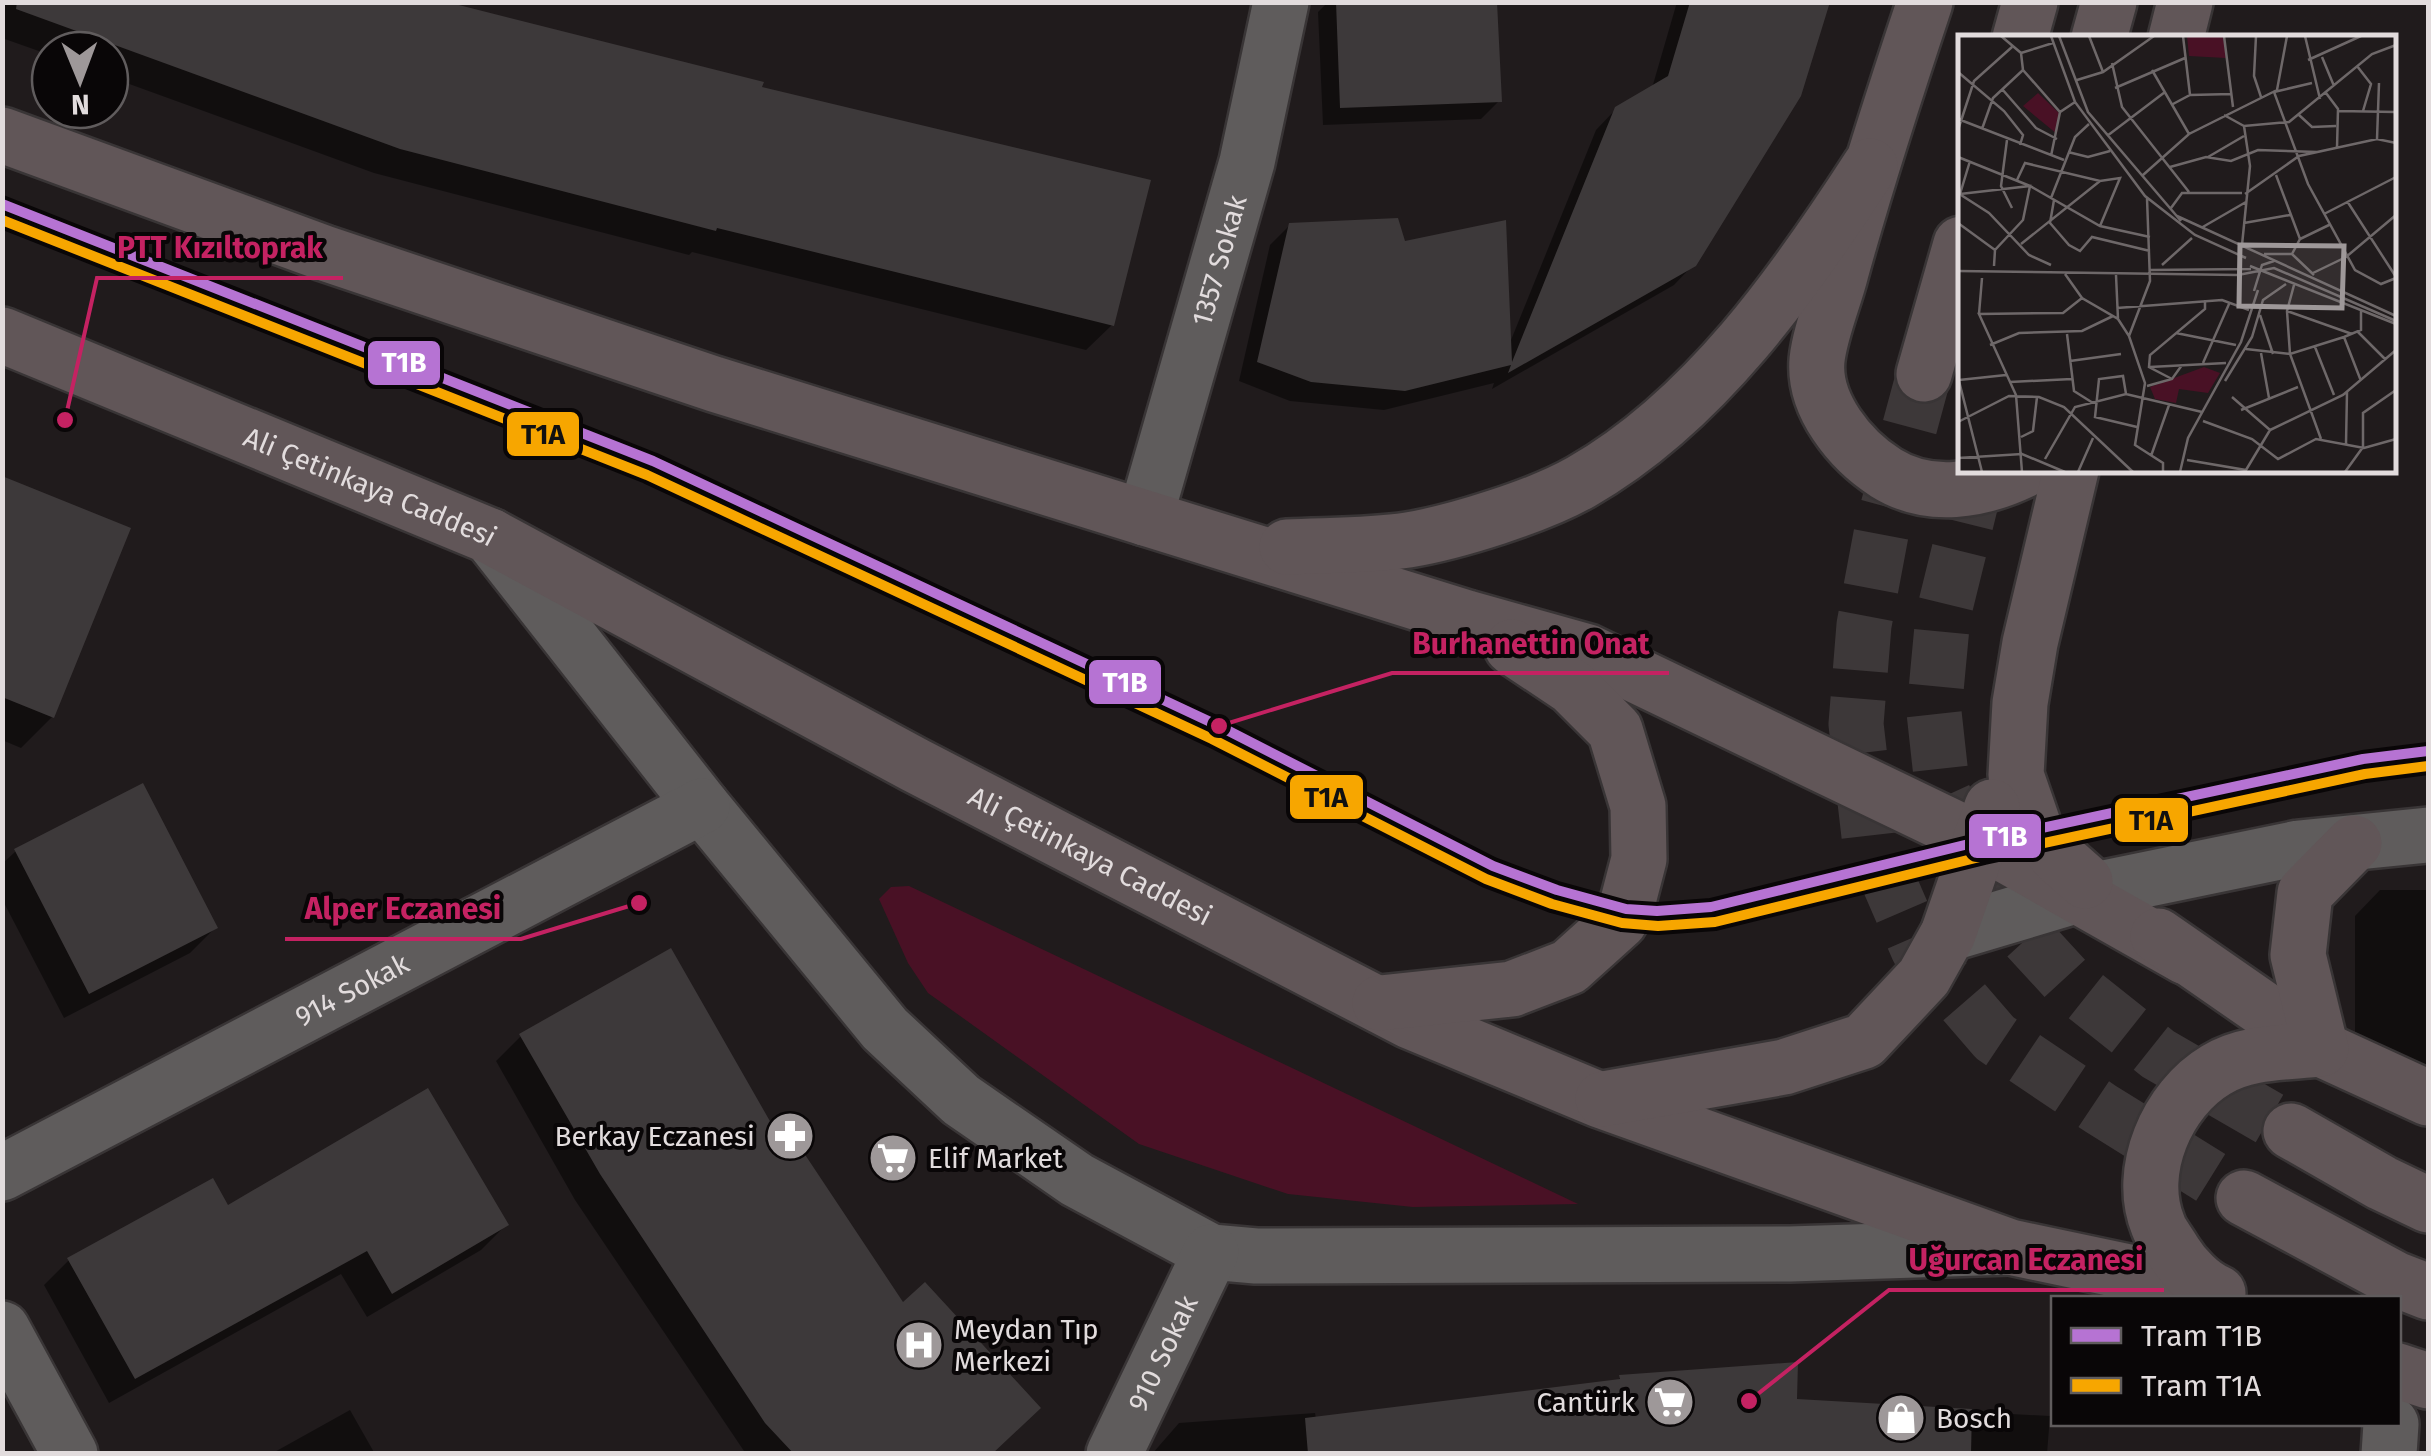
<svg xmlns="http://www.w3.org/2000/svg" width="2431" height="1456" viewBox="0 0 2431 1456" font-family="'Fira Sans',sans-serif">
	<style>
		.green { fill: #491125 }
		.shadow { fill: #0007 }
		.building { fill: #3d393a }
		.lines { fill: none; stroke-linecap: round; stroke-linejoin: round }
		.primary-tunnel { stroke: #3d3839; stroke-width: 55; stroke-dasharray: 55 28; stroke-linecap: butt }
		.minor-casing { stroke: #393536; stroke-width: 60 }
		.primary-casing { stroke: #393536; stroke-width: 60 }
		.minor { stroke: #5f5c5c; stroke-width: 55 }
		.primary { stroke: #615658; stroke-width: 55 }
		.tram-1-casing { stroke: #090607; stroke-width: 18 }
		.tram-2-casing { stroke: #090607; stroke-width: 18 }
		.tram-1 { stroke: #b673d3; stroke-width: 10 }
		.tram-2 { stroke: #f7a600; stroke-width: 10 }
		.labels { text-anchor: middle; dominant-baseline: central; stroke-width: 8; stroke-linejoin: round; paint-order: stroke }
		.street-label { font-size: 28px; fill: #e2dcdd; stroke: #090607 }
		.poi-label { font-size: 28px; fill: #e2dcdd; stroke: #090607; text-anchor: start }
		.inset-road { fill: none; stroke: #6e6869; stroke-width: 2.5 }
		.view { fill: #9e9899; fill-opacity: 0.15; stroke: #9e9899; stroke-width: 5 }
		.inset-edge { fill: none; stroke: #e2dcdd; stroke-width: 5 }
		.leader { fill: none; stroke: #c42262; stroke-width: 4 }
		.callout-dot { fill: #c42262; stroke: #090607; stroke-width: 4 }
		.callout-label { font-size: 30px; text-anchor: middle; font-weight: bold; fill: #c42262; stroke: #090607; stroke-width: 8; stroke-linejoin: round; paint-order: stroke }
		.line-badge { stroke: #090607; stroke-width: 4 }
		.badge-label { font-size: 28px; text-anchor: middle; font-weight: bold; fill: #fff }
		.pale-badge-label { font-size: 28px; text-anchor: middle; font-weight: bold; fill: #111 }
	</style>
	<rect width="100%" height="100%" fill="#201b1c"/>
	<!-- green -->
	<path class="green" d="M909 886 1578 1204 1413 1207 1288 1194 1139 1144 928 993 908 963 879 899 891 887Z"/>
	<!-- shadow -->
	<path class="shadow" d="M2 2H437L759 88 1112 325 1086 350 692 252 689 255 374 173 110 77V50H50V55L2 38Z
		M1328 2H1495L1499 101 1481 119 1323 125 1318 12Z
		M1677 2H1828L1694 264 1674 285 1492 389 1494 383 1384 410 1290 401 1239 381 1270 245 1290 225 1404 244 1509 345 1596 130 1616 109 1652 88Z
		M2 479 52 717 21 748 2 740Z
		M16 851 215 928 190 953 64 1018 2 899V864Z
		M2380 890H2428V1093L2355 1041V916Z
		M521 1036 770 1127 903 1305 990 1454H746L575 1200 496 1061Z
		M227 1208 506 1225 481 1250 367 1317 341 1274 109 1403 44 1285 69 1260Z
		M1620 1378 1794 1402 2050 1416 2047 1454H1152L1179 1423 1315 1413 1316 1419 1616 1382Z
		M350 1410 375 1454H271Z"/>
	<!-- building -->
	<path class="building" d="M17 2H447L764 82 762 87 1151 180 1114 326 717 228 716 231 400 149 16 9Z
		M1336 2H1497L1502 102 1340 108Z
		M1690 2H1830L1801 96 1696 266 1508 373 1511 365 1405 391 1311 382 1257 362 1289 223 1398 218 1405 241 1506 220 1512 362 1615 107 1668 76Z
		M2 476 131 528 54 718 2 697Z
		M143 783 218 928 89 994 14 849Z
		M671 948 771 1123 780 1117 903 1302 925 1282 1041 1408 992 1454H794L765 1423 600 1174 519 1034Z
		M428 1088 509 1225 392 1294 367 1251 135 1379 67 1258 213 1178 228 1205Z
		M1798 1362 1797 1399 1972 1409 1971 1454H1308L1305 1418 1620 1379 1619 1375Z"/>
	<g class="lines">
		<!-- primary-tunnel -->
		<path class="primary-tunnel" d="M1924 374 1882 529 1864 625 1856 724 1869 836 1918 949 1995 1038 2101 1109 2244 1198
			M1979 470 1943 616 1934 712 1943 794 1990 897 2070 984 2158 1054 2291 1131"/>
		<!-- minor casing -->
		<g class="minor-casing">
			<g id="minor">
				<path id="s1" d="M1145 518 1247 162 1281 2"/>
				<path d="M490 536 702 806 885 1029 961 1100 1077 1180 1211 1252 1256 1256 1790 1254 2009 1247"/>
				<path d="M1948 934 2095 890 2299 848 2428 835"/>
				<path id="s2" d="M2 1173 702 806"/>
				<path d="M2 1329 70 1454"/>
				<path id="s3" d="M1114 1454 1211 1252"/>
				<path d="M2389 1454 2391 1424"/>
			</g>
		</g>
		<!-- primary casing -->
		<g class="primary-casing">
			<g id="primary">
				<path d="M1925 2C1895 92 1866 181 1841 272 1834 300 1820 332 1817 360 1813 405 1850 450 1886 473 1929 500 1981 491 2024 470"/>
				<path d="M2020 38 2030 2"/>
				<path d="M2099 38 2109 2"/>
				<path d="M2176 38 2185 2"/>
				<path d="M2 135 324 253 714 384 1467 618 1588 652 1981 841 2186 957"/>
				<path id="s4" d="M2 335 490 536 915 765 1410 1021 1600 1100 2010 1247 2209 1289"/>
				<path d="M1924 374 1961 244"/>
				<path d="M2071 470 2030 643 2020 703 2016 775 2035 830 2059 858 2085 881"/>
				<path d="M1287 547C1327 545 1369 546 1408 540 1456 532 1539 506 1581 482 1705 411 1795 282 1870 166"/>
				<path d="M2158 936 2321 1049 2428 1098"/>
				<path d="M1380 1003 1512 989 1569 967 1620 921 1626 909 1639 859 1638 806 1615 730 1572 687 1512 647"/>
				<path d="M1603 1099 1784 1067 1864 1041 1924 977 1948 934 1992 807"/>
				<path d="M2291 1131 2382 1183 2428 1205"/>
				<path d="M2244 1198 2395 1279 2428 1292"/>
				<path d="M2218 1293C2201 1286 2184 1268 2174 1252 2169 1243 2161 1234 2158 1225 2136 1171 2167 1099 2216 1070 2247 1051 2285 1053 2321 1049L2298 955 2305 893 2354 843"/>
				<path d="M2398 1371 2428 1381"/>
			</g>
		</g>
		<!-- minor -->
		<use href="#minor" class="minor"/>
		<!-- primary -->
		<use href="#primary" class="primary"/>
		<!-- tram-1 casing -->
		<g class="tram-1-casing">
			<path id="tram-1" d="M2 204 653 461 1219 726 1493 866 1557 890 1626 909 1657 911 1711 907 1981 841 2363 759 2428 751"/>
		</g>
		<!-- tram-2 casing -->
		<g class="tram-2-casing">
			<path id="tram-2" d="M2 220 647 475 1212 739 1486 879 1552 904 1622 923 1658 926 1715 922 1984 856 2365 774 2428 766"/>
		</g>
		<!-- tram-1 -->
		<use href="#tram-1" class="tram-1"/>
		<!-- tram-2 -->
		<use href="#tram-2" class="tram-2"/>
	</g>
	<!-- icons -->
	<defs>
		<g id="pharmacy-disc" transform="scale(2.5)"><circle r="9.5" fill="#9e9899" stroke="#090607"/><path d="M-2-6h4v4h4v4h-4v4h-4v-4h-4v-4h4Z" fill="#fff"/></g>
		<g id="supermarket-disc" transform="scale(2.5)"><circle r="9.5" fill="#9e9899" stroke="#090607"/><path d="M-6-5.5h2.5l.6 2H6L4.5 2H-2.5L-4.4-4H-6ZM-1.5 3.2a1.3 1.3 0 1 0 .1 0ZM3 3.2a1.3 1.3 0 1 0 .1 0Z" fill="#fff"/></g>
		<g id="hospital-disc" transform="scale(2.5)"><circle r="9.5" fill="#9e9899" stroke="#090607"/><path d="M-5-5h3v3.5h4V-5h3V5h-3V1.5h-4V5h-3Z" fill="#fff"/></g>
		<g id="shop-disc" transform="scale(2.5)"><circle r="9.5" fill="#9e9899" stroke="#090607"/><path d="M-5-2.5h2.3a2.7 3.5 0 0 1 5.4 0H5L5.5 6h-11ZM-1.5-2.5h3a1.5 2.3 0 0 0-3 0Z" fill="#fff"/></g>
	</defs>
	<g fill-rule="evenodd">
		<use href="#pharmacy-disc" x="790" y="1136"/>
		<use href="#supermarket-disc" x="893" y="1158"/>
		<use href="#hospital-disc" x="919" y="1345"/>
		<use href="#supermarket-disc" x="1670" y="1402"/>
		<use href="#shop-disc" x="1901" y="1418"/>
	</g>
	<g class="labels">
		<!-- street labels -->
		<g class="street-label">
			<text stroke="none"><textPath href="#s1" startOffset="268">1357 Sokak</textPath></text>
			<text stroke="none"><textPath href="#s4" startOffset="398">Ali Çetinkaya Caddesi</textPath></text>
			<text stroke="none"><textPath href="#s4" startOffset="1208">Ali Çetinkaya Caddesi</textPath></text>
			<text stroke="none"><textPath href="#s2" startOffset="395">914 Sokak</textPath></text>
			<text stroke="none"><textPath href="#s3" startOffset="112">910 Sokak</textPath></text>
		</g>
		<!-- poi labels -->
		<g class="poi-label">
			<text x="755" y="1136" text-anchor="end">Berkay Eczanesi</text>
			<text x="928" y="1158">Elif Market</text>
			<text x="954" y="1329">Meydan Tıp<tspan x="954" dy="32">Merkezi</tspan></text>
			<text x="1635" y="1402" text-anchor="end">Cantürk</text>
			<text x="1936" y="1418">Bosch</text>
		</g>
	</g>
	<!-- overview -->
	<g transform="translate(1958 35)">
		<rect width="438" height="438" fill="#201b1c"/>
		<path d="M229 1H265L268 23 231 21ZM80 58 101 78 99 99 65 71ZM246 332 262 338 250 358 221 354 218 368 197 364 192 352Z" fill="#491125"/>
		<path class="inset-road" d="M43 1 63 18 65 35 102 77 117 67M93 1 117 67 187 161 237 200 288 223M101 1 130 77 223 186M131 1 145 37M225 1 232 60M266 1 275 72M298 1 296 41 303 62M347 1 362 64M63 18 95 8M364 22 376 51M350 25 403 1M154 28 164 72 231 157M399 31 413 49 405 76M194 35 231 99M0 37 46 76 65 100 62 110M119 45 145 37 196 1M354 48 316 57 350 149 397 235 423 249 438 243M157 53 227 23M44 54 78 93 99 104M368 58 380 74 379 113M215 69 232 60 274 59M380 76 438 77M266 80 286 91 331 87 414 19 438 10M341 80 354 92 378 91M0 84 106 125M24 94 35 63 65 35M0 95 16 46 54 12M149 101 207 57M419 104 421 48M49 105 43 151 54 173M110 117 130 122 152 116M93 121 102 77M0 122 72 151 142 191 192 202M250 122 286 101M212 132 248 122 273 126 300 115 359 117M185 140 231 99 319 55 329 1M318 140 342 204M59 145 67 128 142 146 162 143 142 191M2 159 72 151 65 185 37 215 36 231M2 159 12 126M287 159 341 121 419 104 438 108M3 160 31 178 71 220 93 230M93 163 117 102 131 89M96 165 92 188 111 210 122 216 134 202 192 216M389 166 438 242M213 173 224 158H284M366 179 438 142M219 181 438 281M0 188 37 215M286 188 332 180M243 193 288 167M63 209 142 146M284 210 292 131 286 91M306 219H334L356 240M334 219 342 204 371 190M204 230 234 203M292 231 438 289M192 235 293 234M0 236 280 240 316 233 438 286M355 238 388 222 438 180M107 239 124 263 160 284 171 301 187 348 177 410 205 428V437M158 240 160 284M336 250 329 276 332 319 363 404M296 256 304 230 316 226M159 273 264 265 291 275M329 276 394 299M21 279 24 243M302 280 315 319M399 296 427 324M218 298 278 310M109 299 116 356 135 368M171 301 192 246 189 163M386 302 403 346M32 310 61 298 124 296 155 281M357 312 376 360M288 314 332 319 386 302 403 295V275M303 318 311 363M112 326 163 319M245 328 271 269M192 332 268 328M0 342 24 437M214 344 191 332 192 320 247 274V265M1 345 48 340M267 346 294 302 305 265 328 249M52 347 114 344M189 351 214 344 224 330M168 359 165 341 141 344 137 382 179 392M274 362 312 395M283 375 340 352M245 386 294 404 320 424 358 404 406 413 438 404M0 387 51 361 81 362 106 372 175 437M63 402 75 396 79 362M388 409 389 357M193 421 211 370M0 423 64 419 107 437M87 424 117 372 168 359 244 377M229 425 288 435 312 395 385 360 438 315M64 437 58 360 21 279 105 278 124 263M120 437 135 403M222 437 230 403 283 307 300 255M387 437 405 412V378L438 355"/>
		<path class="view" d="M282 210 386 211 384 273 281 271Z"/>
		<rect width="438" height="438" class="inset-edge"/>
	</g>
	<!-- callouts -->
	<path class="leader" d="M65 420L97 278H343M1219 726L1392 673H1669M639 903L521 939H285M1749 1401L1889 1290H2164"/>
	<g class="callout-dot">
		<circle cx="65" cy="420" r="10"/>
		<circle cx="1219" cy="726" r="10"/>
		<circle cx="639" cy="903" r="10"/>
		<circle cx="1749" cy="1401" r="10"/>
	</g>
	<g class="callout-label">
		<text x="220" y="258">PTT Kızıltoprak</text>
		<text x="1531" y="654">Burhanettin Onat</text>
		<text x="403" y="919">Alper Eczanesi</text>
		<text x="2026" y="1270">Uğurcan Eczanesi</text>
	</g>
	<g class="line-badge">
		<rect x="366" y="339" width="76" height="48" rx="10" fill="#b673d3"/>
		<rect x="505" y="410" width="76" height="48" rx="10" fill="#f7a600"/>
		<rect x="1087" y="658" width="76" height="48" rx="10" fill="#b673d3"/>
		<rect x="1288" y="773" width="77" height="48" rx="10" fill="#f7a600"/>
		<rect x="2113" y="796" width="77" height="48" rx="10" fill="#f7a600"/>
		<rect x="1967" y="812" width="76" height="48" rx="10" fill="#b673d3"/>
	</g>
	<g class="badge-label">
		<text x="404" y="372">T1B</text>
		<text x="1125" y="692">T1B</text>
		<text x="2005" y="846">T1B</text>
	</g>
	<g class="pale-badge-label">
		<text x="543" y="444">T1A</text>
		<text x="1326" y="807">T1A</text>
		<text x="2151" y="830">T1A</text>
	</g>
	<!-- border -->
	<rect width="2431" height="1456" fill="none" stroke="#e2dcdd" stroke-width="10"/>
	<!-- legend -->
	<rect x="2051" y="1296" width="350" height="130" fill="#090607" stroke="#605c5d" stroke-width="2.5"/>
	<rect x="2071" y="1328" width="50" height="15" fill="#b673d3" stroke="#605c5d" stroke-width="2.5"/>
	<text x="2141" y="1346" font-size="30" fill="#e2dcdd">Tram T1B</text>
	<rect x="2071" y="1378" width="50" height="15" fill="#f7a600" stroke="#605c5d" stroke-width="2.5"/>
	<text x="2141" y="1396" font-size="30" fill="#e2dcdd">Tram T1A</text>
	<!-- north arrow -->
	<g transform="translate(80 80) rotate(179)"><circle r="48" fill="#090607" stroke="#605c5d" stroke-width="2.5"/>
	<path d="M0-8L18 38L0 25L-18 38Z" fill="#9e9899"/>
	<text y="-15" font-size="28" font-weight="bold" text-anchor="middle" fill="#e2dcdd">N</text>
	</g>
</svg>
